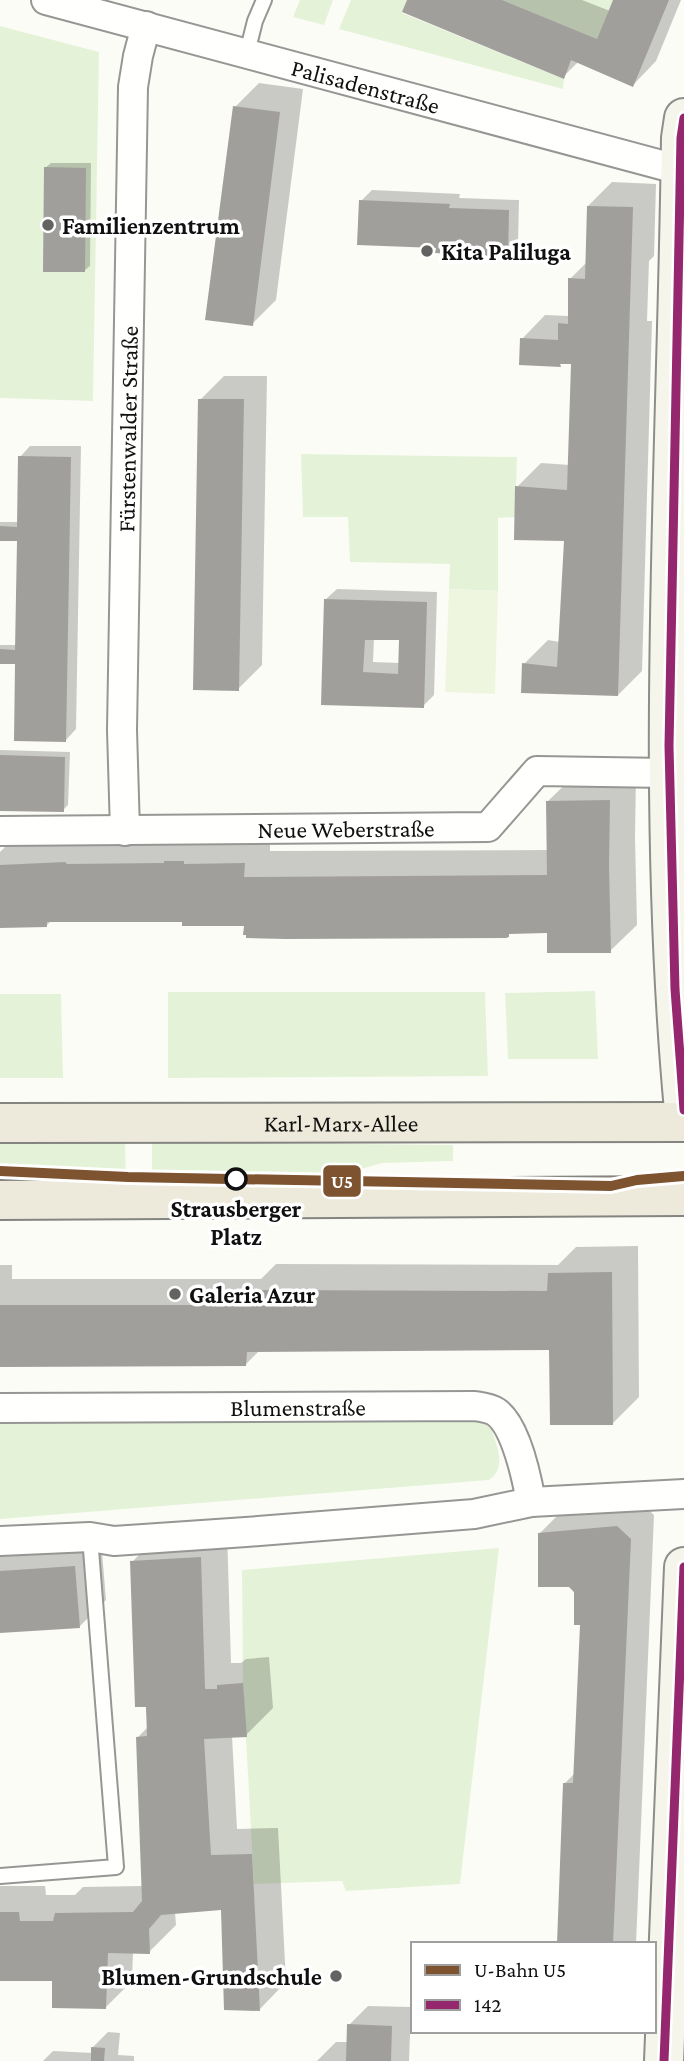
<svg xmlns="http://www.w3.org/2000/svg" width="684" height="2061" viewBox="0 0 684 2061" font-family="'Crimson Pro',serif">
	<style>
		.green { fill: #e4f3d7 }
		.pitch { fill: #eef6e0 }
		.shadow { fill: #0003; fill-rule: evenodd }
		.building { fill: #a09f9c; fill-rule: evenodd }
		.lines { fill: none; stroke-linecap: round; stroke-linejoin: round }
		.lane-casing { stroke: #969694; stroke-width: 18 }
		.street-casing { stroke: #969694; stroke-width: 32 }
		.secondary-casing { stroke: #8d8d8b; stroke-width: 42 }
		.primary-casing { stroke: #848481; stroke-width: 42 }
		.lane { stroke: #fffffe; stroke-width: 14 }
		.street { stroke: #fffffe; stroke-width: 28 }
		.secondary { stroke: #f6f5eb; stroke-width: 38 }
		.primary { stroke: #edeadb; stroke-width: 38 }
		.bus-1-casing { stroke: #fff; stroke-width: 14 }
		.bus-1 { stroke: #95276e; stroke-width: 9 }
		.metro-1-casing { stroke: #fff; stroke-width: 16 }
		.metro-1 { stroke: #7e5330; stroke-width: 10 }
		.poi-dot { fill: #636361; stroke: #fff; stroke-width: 2.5 }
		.stop-dot { fill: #fff; stroke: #101010; stroke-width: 3.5 }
		.labels { text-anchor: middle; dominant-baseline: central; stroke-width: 7; stroke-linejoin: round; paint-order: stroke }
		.street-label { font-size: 24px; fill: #101010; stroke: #fff }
		.poi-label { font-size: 24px; font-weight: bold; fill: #101010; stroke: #fff; text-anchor: start }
		.stop-label { font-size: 24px; font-weight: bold; fill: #101010; stroke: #fff }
		.line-badge { stroke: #fff; stroke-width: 2.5 }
		.badge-label { font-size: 19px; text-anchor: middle; font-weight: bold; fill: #fff }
	</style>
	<rect width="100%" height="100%" fill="#fcfcf7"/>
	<!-- green -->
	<path class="green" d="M300 0H333L324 25 293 17Z
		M351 0H407L402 13 564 79 563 89 339 29Z
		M502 0H613L597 39Z
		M0 26 99 52 93 401 0 398Z
		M301 454 517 457 515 517 498 518V591L449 589 450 564 350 562 348 517H303Z
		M595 991 598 1059H508L505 993Z
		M168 992H485L488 1076 168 1078Z
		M0 994H61L63 1078H0Z
		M0 1142H125L126 1179H0Z
		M152 1142 453 1145V1161L382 1163 329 1178H152Z
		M472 1417 488 1423 491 1427C496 1445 508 1467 489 1480L0 1519V1419Z
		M499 1548 460 1884 346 1891 342 1881 254 1884 243 1683 242 1570Z"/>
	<!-- pitch -->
	<path class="pitch" d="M449 589 498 591 495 694 445 692Z"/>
	<!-- shadow -->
	<path class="shadow" d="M409 0H582L610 11 615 0H681L656 61 633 85 579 61 563 77Z
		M259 83 303 89 276 300 252 324 235 107Z
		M51 163H91L90 266 84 271 45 168Z
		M612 182 656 184 654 256 649 261 647 321H652L642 671 618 695 524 664 548 640 560 642 565 539 517 487 541 463 570 465 573 362H562L560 365 522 339 545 315 568 316 570 314V279L587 262 588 206Z
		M372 190 460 194 459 198 519 200 518 244 507 255 437 246 361 201Z
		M224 376H267L262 665 238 689 200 400Z
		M30 446H81L76 729 66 740 17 663 0 662V645H17L18 539H0V522H19L20 457Z
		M337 589 437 592 434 695 423 706 323 703 326 599ZM374 638 401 639 400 663 373 662Z
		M0 750 70 752 68 805 63 810 0 809Z
		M636 774 635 838 637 925 610 951 548 931 512 932 508 935 184 920 51 921 47 925 0 926V852L13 839 270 837V851L548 850V801L575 775Z
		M638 1246 639 1397 612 1424 551 1348 259 1351 246 1364 0 1365V1265H12V1279H261L276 1264 558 1265 576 1247Z
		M641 1503 654 1515 636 1944H559L564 1784 575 1773 582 1623 576 1591 540 1533 564 1509Z
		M227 1531 231 1663H241L246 1659 269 1657 273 1708 246 1735 232 1736 237 1829 278 1828 286 1982 260 2009 223 1908 175 1912 176 1925 149 1952H133L132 1981 105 2008 54 1979H0V1886H45L46 1895H75L83 1887 143 1886 138 1737 148 1727 132 1562 159 1535Z
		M101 1540 106 1600 80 1626 0 1632V1548Z
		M368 2006 411 2007 409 2061H317L336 2042H349V2025Z
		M108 2032 120 2033 118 2055 134 2056V2061H43L53 2051 93 2053 92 2048Z"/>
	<!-- building -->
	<path class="building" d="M407 0H502L597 39 613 0H669L633 87 571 60 564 79 402 12Z
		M233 106 280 112 253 326 205 320Z
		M44 167 86 168 85 272H43Z
		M359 200 450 204 449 208 509 210 508 257 435 253 436 248 357 245Z
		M587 206 633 207 618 696 521 693 522 663 557 667 564 541 514 540 515 486 567 490 571 364H560L561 367 519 365 520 338 558 340V323L568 324V278L585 279Z
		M198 399H244L239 691 193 690Z
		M18 456 71 457 66 742 14 741 15 664H0V649L15 650 17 541H0V526L17 527Z
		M324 599 427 602 424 708 321 705ZM365 640H399L398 674 363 672Z
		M0 755 65 757 64 812 0 811Z
		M610 800 609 866 611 953H547V933L509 934V937L506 938 286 939 246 938V935H243L244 926H182V922H47V927L0 928V865L65 862 67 864 164 863V861H184V864L245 863 244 877 547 875 546 801Z
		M612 1272 613 1425H550L549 1350 247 1352 246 1366 0 1367V1305H247V1290L547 1291 548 1273Z
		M617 1526 631 1539 613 1944H557L563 1783H573L580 1625H574V1592L569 1587H538V1533Z
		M201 1557 205 1689H217V1685L243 1683 247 1737 204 1739 211 1855 252 1854 260 2011 224 2010 221 1910 161 1915 149 1929 150 1954 108 1953 106 2009 52 2008V1981H0V1912H19L20 1921H53L55 1913 133 1912 142 1901 136 1737 147 1736 146 1707H135L130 1561Z
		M75 1566 80 1628 0 1633V1571Z
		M347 2024 392 2026 391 2061H346Z
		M91 2047 105 2048 104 2061H91Z"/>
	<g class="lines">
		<!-- lane casing -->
		<g class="lane-casing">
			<path id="lane" d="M247 53 255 21 264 0
				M0 1876 116 1867 90 1537"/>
		</g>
		<!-- street casing -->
		<g class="street-casing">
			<g id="street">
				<path id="s1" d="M46 0 684 171"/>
				<path id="s2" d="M0 831 488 827 537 771 668 773"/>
				<path id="s3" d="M125 831 122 730 133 87 138 56 146 26"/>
				<path id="s4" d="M0 1408 475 1406C481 1407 490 1408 496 1412 516 1426 527 1479 531 1502"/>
				<path d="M0 1541 90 1537 114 1541 246 1532 474 1514 531 1502 684 1494"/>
			</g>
		</g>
		<!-- secondary casing -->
		<g class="secondary-casing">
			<path id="secondary" d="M684 118 681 138C677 462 654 787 684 1110
				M664 2061 684 1567"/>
		</g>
		<!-- primary casing -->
		<g class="primary-casing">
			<g id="primary">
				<path id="s5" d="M0 1123 684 1122"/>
				<path d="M0 1200 684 1196"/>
			</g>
		</g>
		<!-- lane -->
		<use href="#lane" class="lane"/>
		<!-- street -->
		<use href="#street" class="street"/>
		<!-- secondary -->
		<use href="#secondary" class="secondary"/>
		<!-- primary -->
		<use href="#primary" class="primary"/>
		<!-- bus-1 casing -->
		<g class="bus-1-casing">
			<path id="bus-1" d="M684 118 681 138 669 746 675 989 684 1110
				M664 2061 684 1567"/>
		</g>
		<!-- bus-1 -->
		<use href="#bus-1" class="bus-1"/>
		<!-- metro-1 casing -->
		<g class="metro-1-casing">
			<path id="metro-1" d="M0 1171 128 1177 611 1186 637 1180 684 1176"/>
		</g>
		<!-- metro-1 -->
		<use href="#metro-1" class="metro-1"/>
	</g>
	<!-- markers -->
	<g class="poi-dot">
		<circle cx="48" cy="225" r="7"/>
		<circle cx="427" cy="251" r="7"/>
		<circle cx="175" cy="1294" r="7"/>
		<circle cx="336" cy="1976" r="7"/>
	</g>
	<circle class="stop-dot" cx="236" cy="1179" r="10"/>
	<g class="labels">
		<!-- street labels -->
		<g class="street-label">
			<text stroke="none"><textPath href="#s1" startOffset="331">Palisadenstraße</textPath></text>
			<text stroke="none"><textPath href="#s3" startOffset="402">Fürstenwalder Straße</textPath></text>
			<text stroke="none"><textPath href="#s2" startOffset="346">Neue Weberstraße</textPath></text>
			<text stroke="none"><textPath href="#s5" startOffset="341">Karl-Marx-Allee</textPath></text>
			<text stroke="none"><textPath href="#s4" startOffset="298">Blumenstraße</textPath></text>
		</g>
		<!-- poi labels -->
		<g class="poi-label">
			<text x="62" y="225">Familienzentrum</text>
			<text x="441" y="251">Kita Paliluga</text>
			<text x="189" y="1294">Galeria Azur</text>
			<text x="322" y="1976" text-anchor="end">Blumen-Grundschule</text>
		</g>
		<!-- stop labels -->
		<g class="stop-label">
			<text x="236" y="1208">Strausberger<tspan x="236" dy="28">Platz</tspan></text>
		</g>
	</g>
	<rect class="line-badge" x="322" y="1164" width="40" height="34" rx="7" fill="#7e5330"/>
	<g class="badge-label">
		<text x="342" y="1188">U5</text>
	</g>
	<!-- legend -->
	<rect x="411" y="1942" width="245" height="91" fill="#ffffff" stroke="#9f9f9f" stroke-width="2"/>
	<rect x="425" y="1965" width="35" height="10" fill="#7e5330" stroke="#9f9f9f" stroke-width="2"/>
	<text x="474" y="1977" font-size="21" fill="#101010">U-Bahn U5</text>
	<rect x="425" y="2000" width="35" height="10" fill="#95276e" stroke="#9f9f9f" stroke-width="2"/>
	<text x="474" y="2012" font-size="21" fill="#101010">142</text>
</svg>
